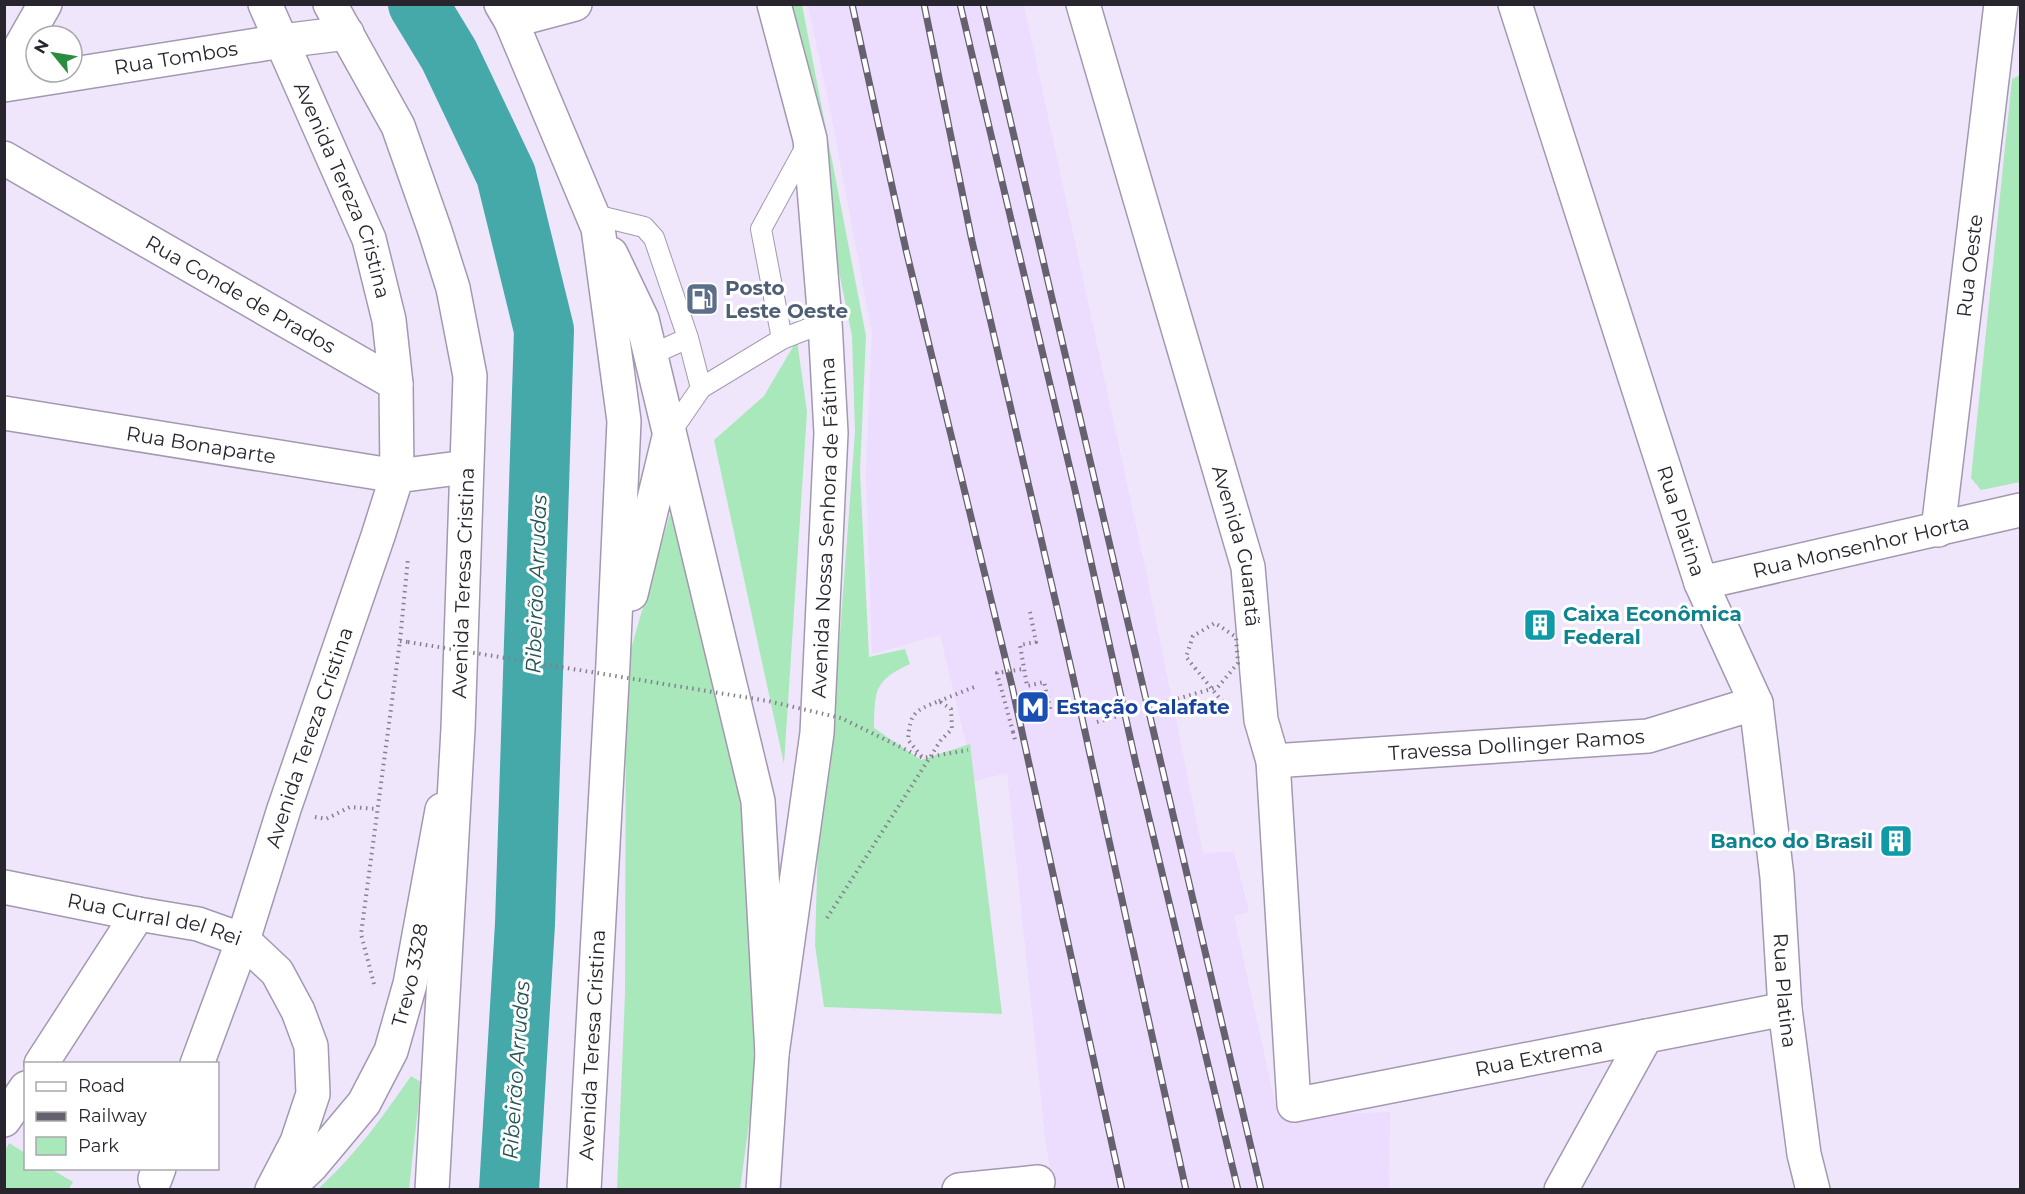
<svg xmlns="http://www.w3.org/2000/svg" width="2025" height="1194" viewBox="0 0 2025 1194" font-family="Montserrat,sans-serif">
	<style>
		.built { fill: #ecdcfe }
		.green { fill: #a9e8ba }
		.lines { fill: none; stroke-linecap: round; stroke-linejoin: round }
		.river { stroke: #45a9aa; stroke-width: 60 }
		.lane-casing { stroke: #a398b1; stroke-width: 22 }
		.street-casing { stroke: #a398b1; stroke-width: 36 }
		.secondary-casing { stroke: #a398b1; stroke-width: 36 }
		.highway-casing { stroke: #a398b1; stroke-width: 36 }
		.path { stroke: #867f8e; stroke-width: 4; stroke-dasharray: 1.5 4.5; stroke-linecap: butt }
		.lane { stroke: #fff; stroke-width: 20 }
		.street { stroke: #fff; stroke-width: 33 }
		.secondary { stroke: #fff; stroke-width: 33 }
		.highway { stroke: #fff; stroke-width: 33 }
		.rail-casing { stroke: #66616e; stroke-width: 7 }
		.rail { stroke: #fff; stroke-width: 4.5; stroke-dasharray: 14; stroke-linecap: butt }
		.path-bridge { stroke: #867f8e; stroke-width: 4; stroke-dasharray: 1.5 4.5; stroke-linecap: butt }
		.labels { text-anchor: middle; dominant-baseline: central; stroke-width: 6; stroke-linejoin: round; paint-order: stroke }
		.street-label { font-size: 20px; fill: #29252f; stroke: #fff }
		.service-label { font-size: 20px; font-weight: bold; fill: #4e5e75; stroke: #fff; text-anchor: start }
		.culture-label { font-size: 20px; font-weight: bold; fill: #0d838f; stroke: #fff; text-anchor: start }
		.transit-label { font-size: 20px; font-weight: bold; fill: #164399; stroke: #fff; text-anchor: start }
		.water-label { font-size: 21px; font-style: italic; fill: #275454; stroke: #fff }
	</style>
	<rect width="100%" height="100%" fill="#f0e6fc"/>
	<!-- built -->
	<path class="built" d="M808 5H1024L1148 581 1203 853 1234 852 1249 912 1234 916 1278 1116 1390 1112 1389 1189H1053L1045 1138 1007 773 975 781 940 635 872 654 866 473 872 333 830 109Z"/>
	<!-- green -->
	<path class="green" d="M785 5H802L866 336 860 471 869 657 905 649 910 664C873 681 875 691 874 728L921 760 970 744 1002 1014 824 1007 815 945 819 806 836 687 855 432 852 336Z
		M2020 75V482L1981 490 1971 478 2012 79Z
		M797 340 807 412 784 764 714 440 764 396Z
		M670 514 691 566 745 799 759 1051 740 1189 617 1190 625 993 626 666Z
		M411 1076 421 1082 409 1189H318C357 1153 381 1119 411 1076Z
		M9 1143 25 1153 26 1168 51 1169 73 1182 69 1189H5V1151Z"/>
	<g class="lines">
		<!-- river -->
		<path class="river" d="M418 4 449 55 506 175 544 330 525 924 509 1190"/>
		<!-- lane casing -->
		<g class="lane-casing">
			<path id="lane" d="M595 215 644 227 654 238 688 338 701 388
				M782 339 761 229 808 143
				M651 355 688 338
				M670 433 701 388 782 339 825 322"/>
		</g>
		<!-- street casing -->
		<g class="street-casing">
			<g id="street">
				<path id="s1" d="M265 4 369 239 389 320 396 384"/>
				<path id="s2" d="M1083 4 1248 567 1261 720 1273 761 1294 1105 1785 1009"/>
				<path d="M511 21 575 4"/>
				<path id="s3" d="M4 85 282 41 347 33"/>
				<path id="s4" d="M4 158 396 384 397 476 4 413"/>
				<path id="s5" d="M1938 530 2001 4"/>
				<path id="s6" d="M1701 583 2020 510"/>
				<path id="s7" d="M1273 761 1648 736 1756 703"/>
				<path d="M41 1064 138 914"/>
				<path d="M197 1064 243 940"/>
				<path d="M4 1120 26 1088"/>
				<path d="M155 1179 159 1168"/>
				<path d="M959 1190 1038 1182"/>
				<path d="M1561 1190 1646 1036"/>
			</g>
		</g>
		<!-- secondary casing -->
		<g class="secondary-casing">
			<g id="secondary">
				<path id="s8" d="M1515 4 1701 583 1756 703 1777 877 1785 1009 1804 1154 1813 1190"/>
				<path d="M4 76 45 4"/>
				<path id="s9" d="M4 887 138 914 198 924 243 940 277 972 298 1011 311 1046 313 1094 297 1142 272 1190"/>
				<path id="s10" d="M243 940 284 809 378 536 397 476 466 467"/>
				<path id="s11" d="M286 1190 312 1165 364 1103 391 1051 410 984 442 810"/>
				<path id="s12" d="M763 1190 772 1054 817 733 831 433 825 322 810 139 774 4"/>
			</g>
		</g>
		<!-- highway casing -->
		<g class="highway-casing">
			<path id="highway" d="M330 4 398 126 435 231 453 288 470 376 458 729 432 1190
				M501 4 511 21 598 228 624 421 613 663 584 1190
				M611 254 642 319 758 801 772 1054
				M631 594 669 437"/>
		</g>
		<!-- path -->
		<path class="path" d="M1030 612 1036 642 1020 645 1027 686 1044 682 1051 712
			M400 641 408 642
			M1195 668 1225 705
			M939 701 977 686
			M1013 732 1015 740
			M315 817 326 819 350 807 377 809
			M827 918 941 740 952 729 951 709 939 701C914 711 910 713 908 740L923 758
			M374 984 361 934 400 641 408 558"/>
		<!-- lane -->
		<use href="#lane" class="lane"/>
		<!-- street -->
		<use href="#street" class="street"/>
		<!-- secondary -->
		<use href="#secondary" class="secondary"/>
		<!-- highway -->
		<use href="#highway" class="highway"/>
		<!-- rail casing -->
		<g class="rail-casing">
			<path id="rail" d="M852 4 906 250 1012 686 1122 1190
				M924 4 972 241 1071 668 1186 1190
				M960 4 1075 490 1136 764 1238 1190
				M983 4 1261 1190"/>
		</g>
		<!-- rail -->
		<use href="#rail" class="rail"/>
		<!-- path-bridge -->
		<path class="path-bridge" d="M408 642 768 701 841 718 923 758 968 750
			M1097 722 1218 687 1238 663 1236 637 1215 623 1193 636 1186 657 1195 668
			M1013 732 997 673 1023 669"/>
	</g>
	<!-- icons -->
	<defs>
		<g id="fuel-square" transform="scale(1.725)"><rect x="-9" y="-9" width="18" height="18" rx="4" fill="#5c6f8a" stroke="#fff"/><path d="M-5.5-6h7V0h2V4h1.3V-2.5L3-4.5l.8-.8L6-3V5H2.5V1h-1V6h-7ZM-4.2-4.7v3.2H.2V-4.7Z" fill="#fff"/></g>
		<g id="building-square" transform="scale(1.725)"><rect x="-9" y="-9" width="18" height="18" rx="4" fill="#0f9aa8" stroke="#fff"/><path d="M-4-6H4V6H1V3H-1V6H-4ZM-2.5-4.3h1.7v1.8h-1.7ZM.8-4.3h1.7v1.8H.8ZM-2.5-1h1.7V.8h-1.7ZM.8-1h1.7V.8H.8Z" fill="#fff"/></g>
		<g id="metro-square" transform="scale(1.725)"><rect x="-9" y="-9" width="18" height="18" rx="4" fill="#1a4fb4" stroke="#fff"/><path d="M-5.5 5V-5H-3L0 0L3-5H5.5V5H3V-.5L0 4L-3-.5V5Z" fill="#fff"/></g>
	</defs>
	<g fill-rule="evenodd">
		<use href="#fuel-square" x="702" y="299"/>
		<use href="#building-square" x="1540" y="625"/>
		<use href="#metro-square" x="1033" y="707"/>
		<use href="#building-square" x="1896" y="841"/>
	</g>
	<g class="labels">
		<!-- street labels -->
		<g class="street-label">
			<text stroke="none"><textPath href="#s3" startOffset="174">Rua Tombos</textPath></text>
			<text stroke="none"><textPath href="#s1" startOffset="202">Avenida Tereza Cristina</textPath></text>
			<text stroke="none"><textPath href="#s5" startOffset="266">Rua Oeste</textPath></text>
			<text stroke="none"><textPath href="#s4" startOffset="273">Rua Conde de Prados</textPath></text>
			<text transform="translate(201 445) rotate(9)">Rua Bonaparte</text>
			<text stroke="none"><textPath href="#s8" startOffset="543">Rua Platina</textPath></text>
			<text stroke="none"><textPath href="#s12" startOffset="666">Avenida Nossa Senhora de Fátima</textPath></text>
			<text stroke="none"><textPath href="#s2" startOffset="564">Avenida Guaratã</textPath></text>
			<text stroke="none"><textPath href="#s6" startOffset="164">Rua Monsenhor Horta</textPath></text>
			<text transform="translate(463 583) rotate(-88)">Avenida Teresa Cristina</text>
			<text stroke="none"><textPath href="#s10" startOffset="213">Avenida Tereza Cristina</textPath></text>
			<text stroke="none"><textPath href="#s7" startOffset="244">Travessa Dollinger Ramos</textPath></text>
			<text stroke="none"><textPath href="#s9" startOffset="154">Rua Curral del Rei</textPath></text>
			<text stroke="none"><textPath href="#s11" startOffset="254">Trevo 3328</textPath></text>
			<text stroke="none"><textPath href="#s8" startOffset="1029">Rua Platina</textPath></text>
			<text transform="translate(592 1045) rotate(-87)">Avenida Teresa Cristina</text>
			<text stroke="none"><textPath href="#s2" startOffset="1377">Rua Extrema</textPath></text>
		</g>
		<!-- service labels -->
		<g class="service-label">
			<text x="725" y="288">Posto<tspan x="725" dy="23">Leste Oeste</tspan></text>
		</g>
		<!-- culture labels -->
		<g class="culture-label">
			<text x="1563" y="614">Caixa Econômica<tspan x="1563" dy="23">Federal</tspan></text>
			<text x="1873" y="841" text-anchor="end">Banco do Brasil</text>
		</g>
		<!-- transit labels -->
		<g class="transit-label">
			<text x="1056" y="707">Estação Calafate</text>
		</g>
		<!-- water labels -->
		<g class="water-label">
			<text transform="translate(536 584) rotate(-88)">Ribeirão Arrudas</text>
			<text transform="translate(516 1070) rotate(-86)">Ribeirão Arrudas</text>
		</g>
	</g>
	<!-- border -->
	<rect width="2025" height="1194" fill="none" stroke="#29252f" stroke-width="12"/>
	<!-- legend -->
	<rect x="24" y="1062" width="195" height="108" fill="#ffffff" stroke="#a9a8ac" stroke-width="1.5"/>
	<rect x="36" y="1082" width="30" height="9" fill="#ffffff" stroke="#a9a8ac" stroke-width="1.5"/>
	<text x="78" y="1092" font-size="18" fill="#29252f">Road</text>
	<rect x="36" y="1112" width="30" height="9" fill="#66616e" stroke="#a9a8ac" stroke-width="1.5"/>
	<text x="78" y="1122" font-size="18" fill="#29252f">Railway</text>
	<rect x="36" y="1137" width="30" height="18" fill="#a9e8ba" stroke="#a9a8ac" stroke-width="1.5"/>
	<text x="78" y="1152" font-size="18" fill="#29252f">Park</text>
	<!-- north arrow -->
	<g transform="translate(54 54) rotate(300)"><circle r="28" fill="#ffffff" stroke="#a9a8ac" stroke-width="1.5"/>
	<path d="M0-4.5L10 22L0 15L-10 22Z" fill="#2a8c3f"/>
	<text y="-9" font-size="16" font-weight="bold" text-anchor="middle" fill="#29252f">N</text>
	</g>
</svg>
